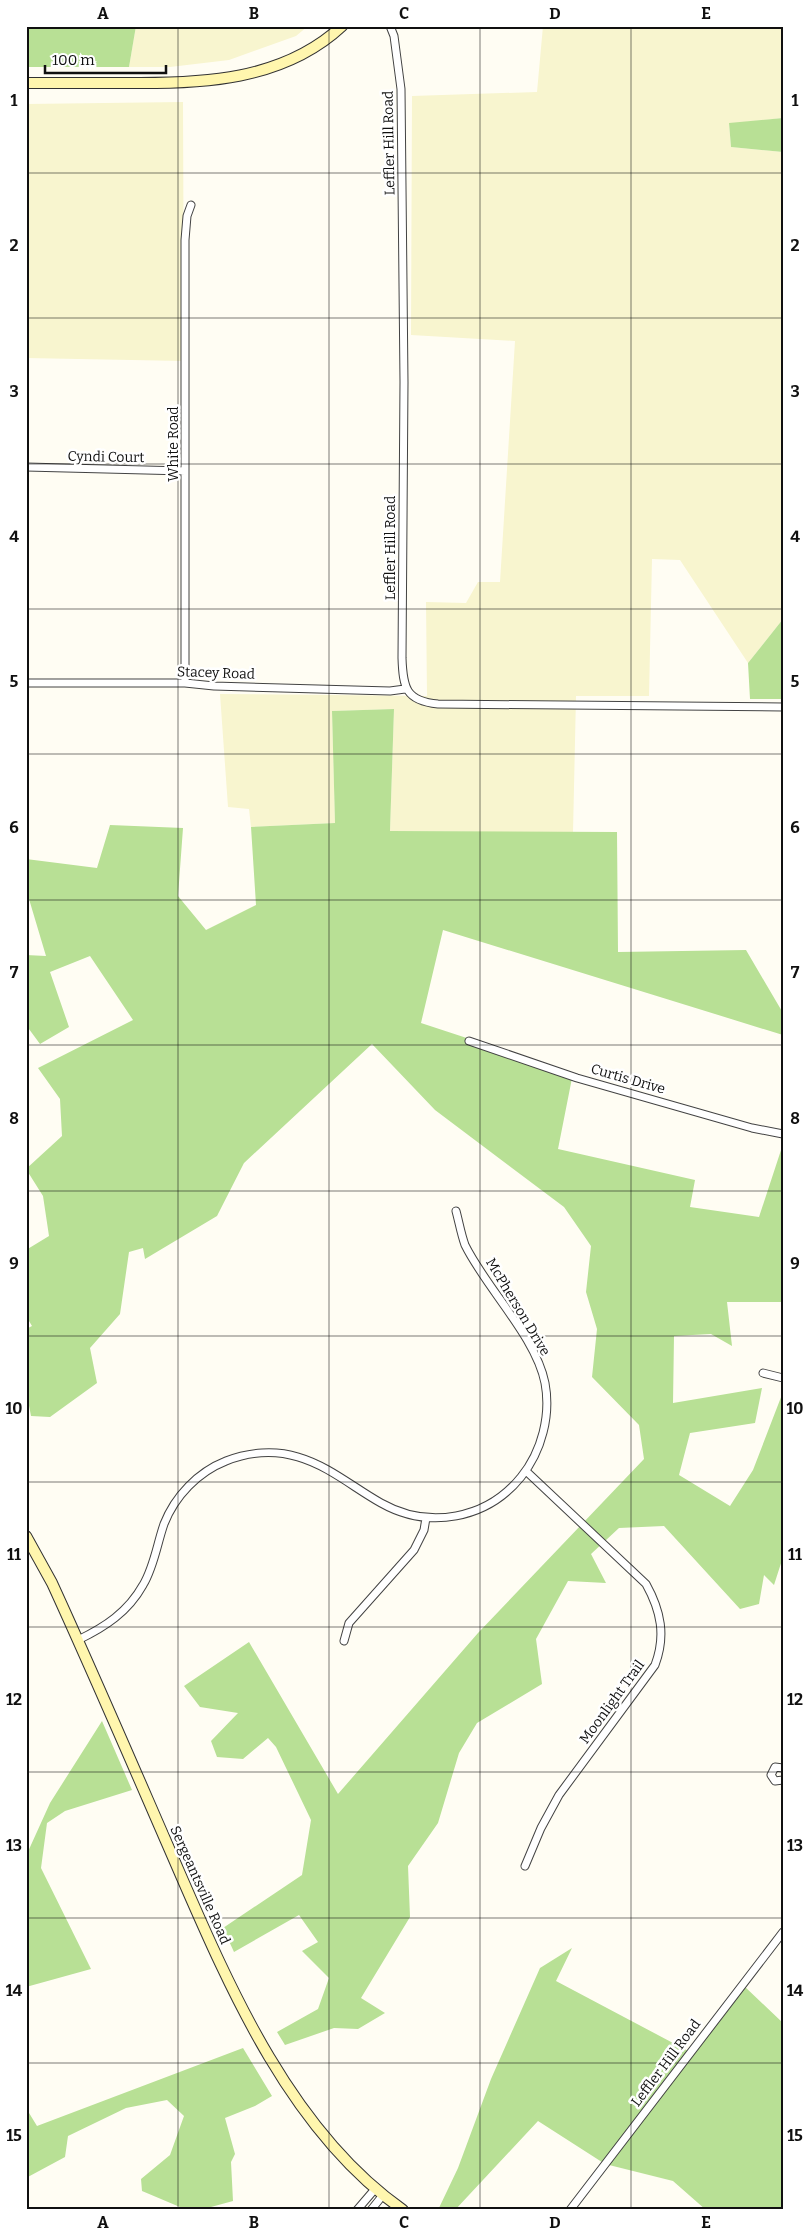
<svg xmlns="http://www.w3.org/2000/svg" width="809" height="2236" viewBox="0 0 809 2236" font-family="Bitter,serif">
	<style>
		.farmland { fill: #f8f5cf }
		.forest { fill: #b8e095 }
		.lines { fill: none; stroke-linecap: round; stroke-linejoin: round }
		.street-casing { stroke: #434343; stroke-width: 9 }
		.secondary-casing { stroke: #323232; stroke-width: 12 }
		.street { stroke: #fff; stroke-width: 7 }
		.secondary { stroke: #fff6ae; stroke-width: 10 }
		.grid { fill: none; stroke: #101010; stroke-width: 1; stroke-opacity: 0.55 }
		.labels { text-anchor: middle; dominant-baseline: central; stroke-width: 5; stroke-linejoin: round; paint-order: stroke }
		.street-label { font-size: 14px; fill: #101010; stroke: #fff }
		.neatline { fill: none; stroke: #101010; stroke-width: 2 }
		.grid-label { font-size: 16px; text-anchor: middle; font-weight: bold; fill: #101010 }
	</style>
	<rect width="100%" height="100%" fill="#fffdf3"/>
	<!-- farmland -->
	<path class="farmland" d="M136 26H308L296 36 229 60 170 67H129Z
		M543 26H783V118L729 124 731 147 783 152V619L748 663 680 560 652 559 649 696H576L573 833 390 831 394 709 332 711 335 823 251 827 249 809 228 807 220 694 427 696 426 602 466 603 478 582H500L515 341 411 335 412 96 537 92Z
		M183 102 184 361 26 358V104Z"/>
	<!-- forest -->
	<path class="forest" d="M26 26H136L129 67H26Z
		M783 118V152L731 147 729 123Z
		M783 619V699H750L748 663Z
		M394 709 390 831 617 832 618 952 746 950 783 1013V1035L443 930 421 1023 573 1073 558 1149 695 1180 690 1207 759 1217 783 1144V1302H727L732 1346 711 1334 674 1336 673 1403 762 1388 755 1423 690 1433 679 1475 730 1506 753 1470 783 1392V1557L774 1585 764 1575 759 1604 740 1609 664 1526 619 1528 591 1554 606 1583 568 1581 536 1639 542 1684 477 1723 459 1753 438 1823 408 1866 410 1917 361 1998 385 2013 358 2029 334 2028 285 2045 277 2032 318 2009 329 1978 302 1951 318 1942 299 1915 234 1952 223 1928 302 1875 311 1820 276 1747 268 1738 243 1759 217 1757 211 1741 238 1713 200 1707 184 1686 249 1642 338 1794 478 1633 644 1459 639 1425 592 1377 597 1329 586 1292 591 1246 564 1207 435 1110 372 1044 244 1163 217 1216 145 1259 143 1248 129 1252 120 1314 90 1348 97 1383 50 1417 31 1416 26 1390V1329L32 1326 26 1316V1250L49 1236 43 1196 26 1169 62 1136 60 1099 38 1068 133 1020 90 956 50 972 69 1027 40 1044 26 1025V955L46 956 26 889V859L97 868 110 825 183 828 178 896 206 930 256 905 251 827 335 823 332 711Z
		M102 1721 132 1790 65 1811 47 1823 41 1868 91 1969 26 1987V1856L50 1803Z
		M572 1948 556 1981 690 2052 743 1985 783 2023V2210H706L673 2181 605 2164 538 2121 455 2210H438L458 2168 491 2079 540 1968Z
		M243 2048 272 2096 255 2106 225 2118 235 2154 231 2162 233 2201 200 2210H187L142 2191 141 2179 170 2155 184 2116 167 2100 126 2108 68 2136 65 2157 26 2178V2108L37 2126Z"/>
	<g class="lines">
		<!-- street casing -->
		<g class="street-casing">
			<path id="street" d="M390 26 394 36 401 89 404 382 402 658C403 688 406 701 438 704L783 707
				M26 467 185 471
				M26 683H185L214 686 390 691 405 689
				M185 683V240L187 216 191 205
				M469 1041 577 1078 752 1128 783 1134
				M763 1373 783 1378
				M78 1640C105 1627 128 1612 143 1585 154 1567 157 1544 164 1524 175 1496 198 1472 226 1461 249 1452 275 1450 298 1457 329 1466 354 1488 381 1503 429 1530 487 1519 521 1477 542 1451 551 1415 545 1383 536 1337 486 1288 465 1245 461 1234 459 1222 456 1211
				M344 1641 349 1623 414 1550 424 1530 426 1518
				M783 1768 775 1767 771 1775 775 1781 783 1780
				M525 1866 541 1828 559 1795 655 1665C666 1636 661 1611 646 1584L526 1471
				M357 2210 375 2189
				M371 2210 383 2195
				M570 2210 783 1932"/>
		</g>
		<!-- secondary casing -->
		<g class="secondary-casing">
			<path id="secondary" d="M26 83C59 83 93 83 126 83 201 84 283 81 342 26
				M26 1536 52 1583C91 1668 128 1754 165 1839 222 1969 283 2126 403 2210"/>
		</g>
		<!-- street -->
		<use href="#street" class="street"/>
		<!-- secondary -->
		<use href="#secondary" class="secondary"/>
	</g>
	<!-- grid -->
	<path class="grid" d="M178 26V2210M329 26V2210M480 26V2210M631 26V2210M26 173H783M26 318H783M26 464H783M26 609H783M26 754H783M26 900H783M26 1045H783M26 1191H783M26 1336H783M26 1482H783M26 1627H783M26 1772H783M26 1918H783M26 2063H783"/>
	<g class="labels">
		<!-- street labels -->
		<g class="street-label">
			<text transform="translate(389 143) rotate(-91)">Leffler Hill Road</text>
			<text transform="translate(173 444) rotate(-90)">White Road</text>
			<text transform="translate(106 457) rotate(1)">Cyndi Court</text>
			<text transform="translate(390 548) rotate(-90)">Leffler Hill Road</text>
			<text transform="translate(216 673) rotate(2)">Stacey Road</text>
			<text transform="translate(628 1079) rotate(16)">Curtis Drive</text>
			<text transform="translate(518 1307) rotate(59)">McPherson Drive</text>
			<text transform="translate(612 1702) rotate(-54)">Moonlight Trail</text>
			<text transform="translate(200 1885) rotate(66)">Sergeantsville Road</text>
			<text transform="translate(666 2063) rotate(-53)">Leffler Hill Road</text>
		</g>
	</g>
	<!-- border -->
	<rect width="809" height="2236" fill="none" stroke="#ffffff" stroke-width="55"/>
	<!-- scale -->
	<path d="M45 65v8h121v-8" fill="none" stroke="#101010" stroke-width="2.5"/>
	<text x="52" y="65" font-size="15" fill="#101010" stroke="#ffffff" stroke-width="4" paint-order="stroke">100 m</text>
	<rect x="28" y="28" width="754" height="2180" class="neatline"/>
	<g class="grid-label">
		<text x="103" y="19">A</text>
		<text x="254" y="19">B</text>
		<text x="404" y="19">C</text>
		<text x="555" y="19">D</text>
		<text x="706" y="19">E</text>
		<text x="14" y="106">1</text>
		<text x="795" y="106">1</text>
		<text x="14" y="251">2</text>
		<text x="795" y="251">2</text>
		<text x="14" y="397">3</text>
		<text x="795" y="397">3</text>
		<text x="14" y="542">4</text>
		<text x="795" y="542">4</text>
		<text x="14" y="687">5</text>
		<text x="795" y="687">5</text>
		<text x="14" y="833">6</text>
		<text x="795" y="833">6</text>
		<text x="14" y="978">7</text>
		<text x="795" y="978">7</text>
		<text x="14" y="1124">8</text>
		<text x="795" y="1124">8</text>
		<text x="14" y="1269">9</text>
		<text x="795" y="1269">9</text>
		<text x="14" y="1414">10</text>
		<text x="795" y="1414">10</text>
		<text x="14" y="1560">11</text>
		<text x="795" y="1560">11</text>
		<text x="14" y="1705">12</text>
		<text x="795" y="1705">12</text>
		<text x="14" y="1851">13</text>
		<text x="795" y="1851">13</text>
		<text x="14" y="1996">14</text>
		<text x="795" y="1996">14</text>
		<text x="14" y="2141">15</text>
		<text x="795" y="2141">15</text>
		<text x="103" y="2228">A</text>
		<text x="254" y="2228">B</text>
		<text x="404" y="2228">C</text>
		<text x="555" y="2228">D</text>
		<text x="706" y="2228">E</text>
	</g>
</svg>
